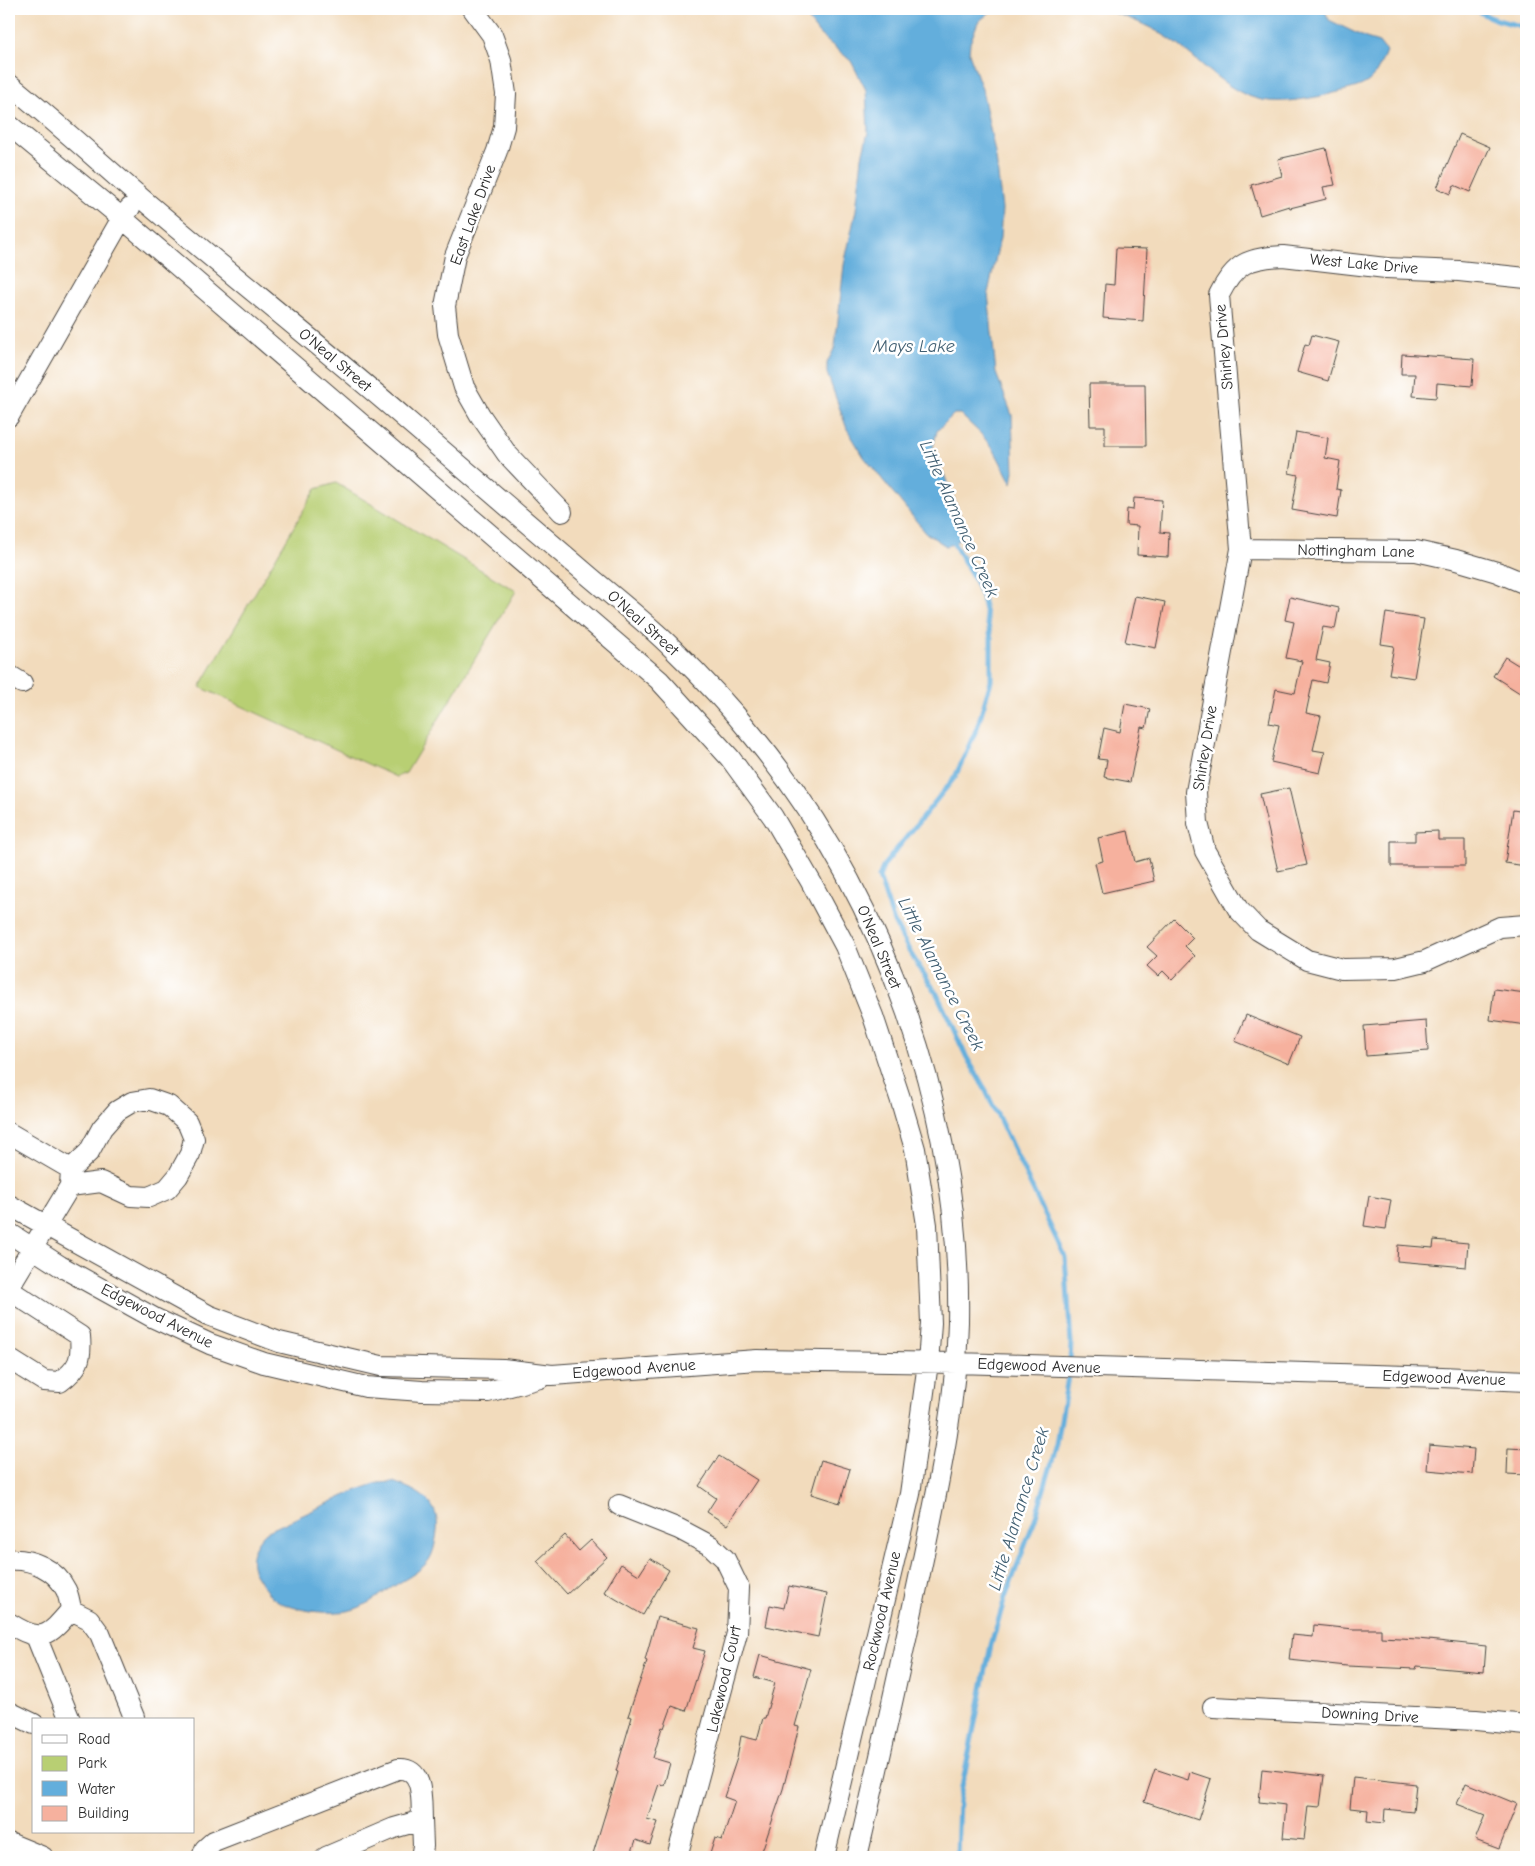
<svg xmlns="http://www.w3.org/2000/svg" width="1535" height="1866" viewBox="0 0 1535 1866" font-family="'Comic Neue',sans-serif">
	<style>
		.green { fill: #b8cf73; stroke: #727d4f }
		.water { fill: #63aedc; stroke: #476c84 }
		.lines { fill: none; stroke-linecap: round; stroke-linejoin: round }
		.stream { stroke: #63aedc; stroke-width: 5 }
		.building { fill: #f6b19e }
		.minor-casing { stroke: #494541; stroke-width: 22 }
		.minor { stroke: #fff; stroke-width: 20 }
		.labels { text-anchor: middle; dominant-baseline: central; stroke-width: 5; stroke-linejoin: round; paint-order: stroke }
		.street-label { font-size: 16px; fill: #2b2b2b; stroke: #fff }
		.water-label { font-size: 18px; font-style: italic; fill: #415f72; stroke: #fff }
	</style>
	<rect width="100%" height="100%" fill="#fff"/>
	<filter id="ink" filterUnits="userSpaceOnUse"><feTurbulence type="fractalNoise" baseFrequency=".02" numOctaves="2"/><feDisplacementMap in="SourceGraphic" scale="10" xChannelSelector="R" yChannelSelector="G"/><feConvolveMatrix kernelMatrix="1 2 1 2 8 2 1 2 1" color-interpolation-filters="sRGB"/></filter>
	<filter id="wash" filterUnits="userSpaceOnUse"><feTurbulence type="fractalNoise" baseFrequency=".0096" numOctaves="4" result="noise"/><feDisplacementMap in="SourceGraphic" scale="20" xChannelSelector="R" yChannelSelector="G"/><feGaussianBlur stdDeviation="1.12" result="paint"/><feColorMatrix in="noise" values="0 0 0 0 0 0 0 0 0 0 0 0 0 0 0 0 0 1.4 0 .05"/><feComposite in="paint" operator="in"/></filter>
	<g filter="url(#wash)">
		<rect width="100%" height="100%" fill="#f2dbbc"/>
		<!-- green -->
		<path class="green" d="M336 483 516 591 406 773 396 777 200 687 316 489Z"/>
		<!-- water -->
		<path class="water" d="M800 9H994L978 22 970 43 969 53 982 89 996 158 1002 209 1000 238 988 293 996 373 1012 415 1014 471 1012 484 994 450 981 434 960 414H954L937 431 933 447 964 524C962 536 959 544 946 546L926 533 864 457 847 429 827 373V363L835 347 844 265 856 210 862 157 868 132 866 90 851 61 819 34Z
			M1101 9H1324L1329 20 1366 38 1379 42 1386 51C1373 85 1368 85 1334 93 1315 98 1282 104 1262 100 1228 93 1204 64 1177 44 1154 27 1128 17 1101 9Z
			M393 1482C422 1492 443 1504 436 1538 435 1545 433 1554 429 1560 422 1570 409 1577 399 1583 386 1591 373 1601 360 1607 340 1617 292 1612 275 1599 267 1594 261 1583 256 1575 246 1561 254 1543 266 1532L357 1490 378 1483Z"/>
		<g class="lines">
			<!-- stream -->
			<path class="stream" d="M1475 9C1491 20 1508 23 1526 27
				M951 539 974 578 982 597 991 638V681L977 728 955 777 884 865 879 877 894 922 911 954 937 994 966 1056 985 1089 1065 1257 1071 1342 1070 1362
				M957 1857 959 1801 991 1645 1005 1598 1035 1519 1057 1445 1069 1370"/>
		</g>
		<g id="blocks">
			<!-- building -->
			<path class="building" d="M1460 134 1490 147 1470 192 1454 185 1450 194 1437 188Z
				M1326 148 1335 185 1323 187 1326 199 1290 208 1289 206 1260 215 1251 185 1282 176 1278 159Z
				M1116 248 1147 249 1143 321 1103 318 1105 284 1114 285Z
				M1312 335 1339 342 1328 381 1297 372 1305 344 1309 345Z
				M1402 354 1474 359 1472 386 1437 383 1436 398 1413 396 1415 374H1401Z
				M1089 384H1145L1146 446H1105V426H1090Z
				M1296 432 1328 438 1325 458 1340 461 1336 489 1341 490 1337 518 1292 510 1298 475 1289 473Z
				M1134 498 1162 500 1160 532 1169 533 1168 557 1137 555 1138 526 1126 525 1127 509 1133 510Z
				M1135 596 1165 602 1156 648 1125 642Z
				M1290 597 1339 608 1335 629 1323 627 1316 660 1330 663 1326 683 1313 680 1306 713 1321 716 1313 750 1325 752 1320 773 1271 762 1279 725 1269 723 1276 689 1295 693 1302 661 1286 658 1294 622 1285 620Z
				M1386 613 1424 619 1414 678 1389 674 1394 646 1381 644Z
				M1505 657 1526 670V697L1493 676Z
				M1125 704 1150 709 1146 728 1141 727 1130 782 1104 777 1107 760 1098 759 1104 728 1120 732Z
				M1289 788 1307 865 1278 871 1260 794Z
				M1513 810 1526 812V866L1505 863Z
				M1128 831 1135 862 1149 858 1154 881 1102 893 1095 863 1103 861 1098 838Z
				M1438 831V840H1465V866H1391V841H1415V832Z
				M1174 919 1193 938 1185 946 1195 956 1172 980 1163 971 1158 976 1147 966 1157 956 1147 947Z
				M1494 989 1526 993V1025L1490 1020Z
				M1246 1015 1300 1037 1289 1064 1235 1041Z
				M1426 1021 1428 1051 1366 1056 1364 1026Z
				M1369 1196 1391 1200 1386 1229 1364 1226Z
				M1434 1240 1468 1243 1466 1267 1397 1261 1398 1245 1433 1248Z
				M1429 1445 1474 1449 1472 1474 1427 1470Z
				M1508 1448 1526 1449V1475L1507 1474Z
				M719 1456 757 1480 727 1525 707 1512 716 1498 699 1486Z
				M821 1460 850 1469 840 1503 811 1494Z
				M565 1535 579 1551 591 1540 607 1557 567 1594 537 1561Z
				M650 1558 669 1570 643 1615 604 1592 621 1564 639 1575Z
				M789 1586 827 1594 818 1637 766 1626 770 1605 784 1608Z
				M657 1617 699 1628 693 1648 705 1651 686 1711 672 1706 664 1728 662 1727 653 1758 670 1763 664 1785 659 1784 647 1819 658 1822 650 1845 636 1840 630 1857H592L618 1772 616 1771 632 1717 628 1716 647 1661 645 1660Z
				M1314 1625 1353 1629H1381V1637L1418 1639 1486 1646 1484 1672 1417 1666 1416 1669 1347 1666 1289 1660 1292 1635 1313 1637Z
				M760 1655 811 1669 795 1726 799 1727 783 1789 760 1857H709L715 1838 722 1840 735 1801 724 1797 737 1758 741 1736 757 1740 763 1718H765L775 1683 754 1677Z
				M1155 1769 1188 1780 1190 1772 1211 1779 1198 1820 1144 1802Z
				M1262 1769 1324 1776 1320 1807 1308 1806 1304 1840 1283 1838 1286 1805 1259 1802Z
				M1353 1777 1416 1784 1413 1812 1385 1809 1384 1823 1367 1821 1368 1810 1350 1808Z
				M1466 1783 1517 1804 1499 1849 1475 1840 1485 1815 1457 1804Z"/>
		</g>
	</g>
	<g filter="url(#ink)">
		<use href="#blocks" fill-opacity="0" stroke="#494541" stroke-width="1"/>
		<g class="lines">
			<!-- minor casing -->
			<g class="minor-casing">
				<path id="minor" d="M473 9 492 35 501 60 506 94 504 127 497 151 455 256 445 306 448 334 464 387 480 415 507 454 562 512
					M9 84C54 120 97 160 141 198 229 273 320 345 408 421 466 471 524 520 582 570 612 596 645 621 673 649 701 676 729 706 754 737 885 896 962 1117 958 1322 956 1403 939 1481 923 1559 902 1659 880 1758 857 1857
					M9 125 122 218 659 680 730 758 773 817 811 882 845 946 873 1016 900 1098 915 1149 927 1225 931 1323 928 1363 910 1494 824 1857
					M1526 278 1459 271 1386 268 1283 256C1248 258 1235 263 1219 295L1241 549 1196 792 1198 823 1205 851 1238 909 1258 930 1307 960 1342 969 1396 968 1425 961 1500 927 1526 925
					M9 416 122 218 130 208
					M1241 549 1416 551 1456 560 1497 572 1526 584
					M9 675 22 683
					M9 1133 71 1169
					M9 1205 208 1315 279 1342 381 1366 503 1369 552 1375 757 1360 956 1363 1442 1377 1526 1381
					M9 1233 60 1266 154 1318 210 1344 264 1363 366 1387 422 1391 488 1392 540 1378
					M9 1287 70 1186 71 1169 89 1152 102 1128 117 1111 132 1102 149 1099 169 1106 187 1122 194 1139 190 1154 178 1176 167 1189 149 1197 131 1196 101 1182 70 1186
					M9 1290 80 1336C82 1359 79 1368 60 1382L44 1381 9 1359
					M619 1505 679 1529 711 1546 725 1559 739 1588 737 1633 677 1857
					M9 1560C31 1558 56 1569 66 1590 69 1596 70 1603 71 1610 48 1637 42 1644 9 1623
					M71 1610 89 1619 100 1634 134 1717 133 1720
					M36 1636 70 1720
					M1213 1707 1476 1720 1526 1725
					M9 1712 34 1724
					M9 1843 43 1857
					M202 1857 205 1849 214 1841 398 1769C425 1767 421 1801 422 1820L394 1828 326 1857
					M421 1857 423 1846 422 1820"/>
			</g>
			<!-- minor -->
			<use href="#minor" class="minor"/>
		</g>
	</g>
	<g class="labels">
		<!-- street labels -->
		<g class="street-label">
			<text transform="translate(473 215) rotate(-70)">East Lake Drive</text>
			<text transform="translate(1364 264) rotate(5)">West Lake Drive</text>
			<text transform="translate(1224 347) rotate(-95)">Shirley Drive</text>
			<text transform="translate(335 360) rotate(40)">O'Neal Street</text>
			<text transform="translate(1356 551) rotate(1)">Nottingham Lane</text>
			<text transform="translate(643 623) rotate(42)">O'Neal Street</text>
			<text transform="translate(1205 748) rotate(-81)">Shirley Drive</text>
			<text transform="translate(879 947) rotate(67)">O'Neal Street</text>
			<text transform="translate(157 1316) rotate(27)">Edgewood Avenue</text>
			<text transform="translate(1039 1366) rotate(2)">Edgewood Avenue</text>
			<text transform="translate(634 1369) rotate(-4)">Edgewood Avenue</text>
			<text transform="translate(1444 1378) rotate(2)">Edgewood Avenue</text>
			<text transform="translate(882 1611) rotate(-77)">Rockwood Avenue</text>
			<text transform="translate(724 1679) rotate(-77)">Lakewood Court</text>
			<text transform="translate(1370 1715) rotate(3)">Downing Drive</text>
		</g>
		<!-- water labels -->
		<g class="water-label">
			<text x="914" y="346">Mays Lake</text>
			<text transform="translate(959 519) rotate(66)">Little Alamance Creek</text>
			<text transform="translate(941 974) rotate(63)">Little Alamance Creek</text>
			<text transform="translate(1019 1509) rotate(-73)">Little Alamance Creek</text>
		</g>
	</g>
	<!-- margin -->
	<rect width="1535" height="1866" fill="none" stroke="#fff" stroke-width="30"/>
	<!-- legend -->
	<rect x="32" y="1718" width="162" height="115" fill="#ffffff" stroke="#aaaaaa"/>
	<rect x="42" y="1735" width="25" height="8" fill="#ffffff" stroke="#aaaaaa"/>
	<text x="78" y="1744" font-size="15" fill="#2b2b2b">Road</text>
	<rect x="42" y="1756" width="25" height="15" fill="#b8cf73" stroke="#aaaaaa"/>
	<text x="78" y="1768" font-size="15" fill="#2b2b2b">Park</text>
	<rect x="42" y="1781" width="25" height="15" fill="#63aedc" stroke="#aaaaaa"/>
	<text x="78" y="1794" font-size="15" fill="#2b2b2b">Water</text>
	<rect x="42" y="1806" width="25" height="15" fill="#f6b19e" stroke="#aaaaaa"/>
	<text x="78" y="1818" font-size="15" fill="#2b2b2b">Building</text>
</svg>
